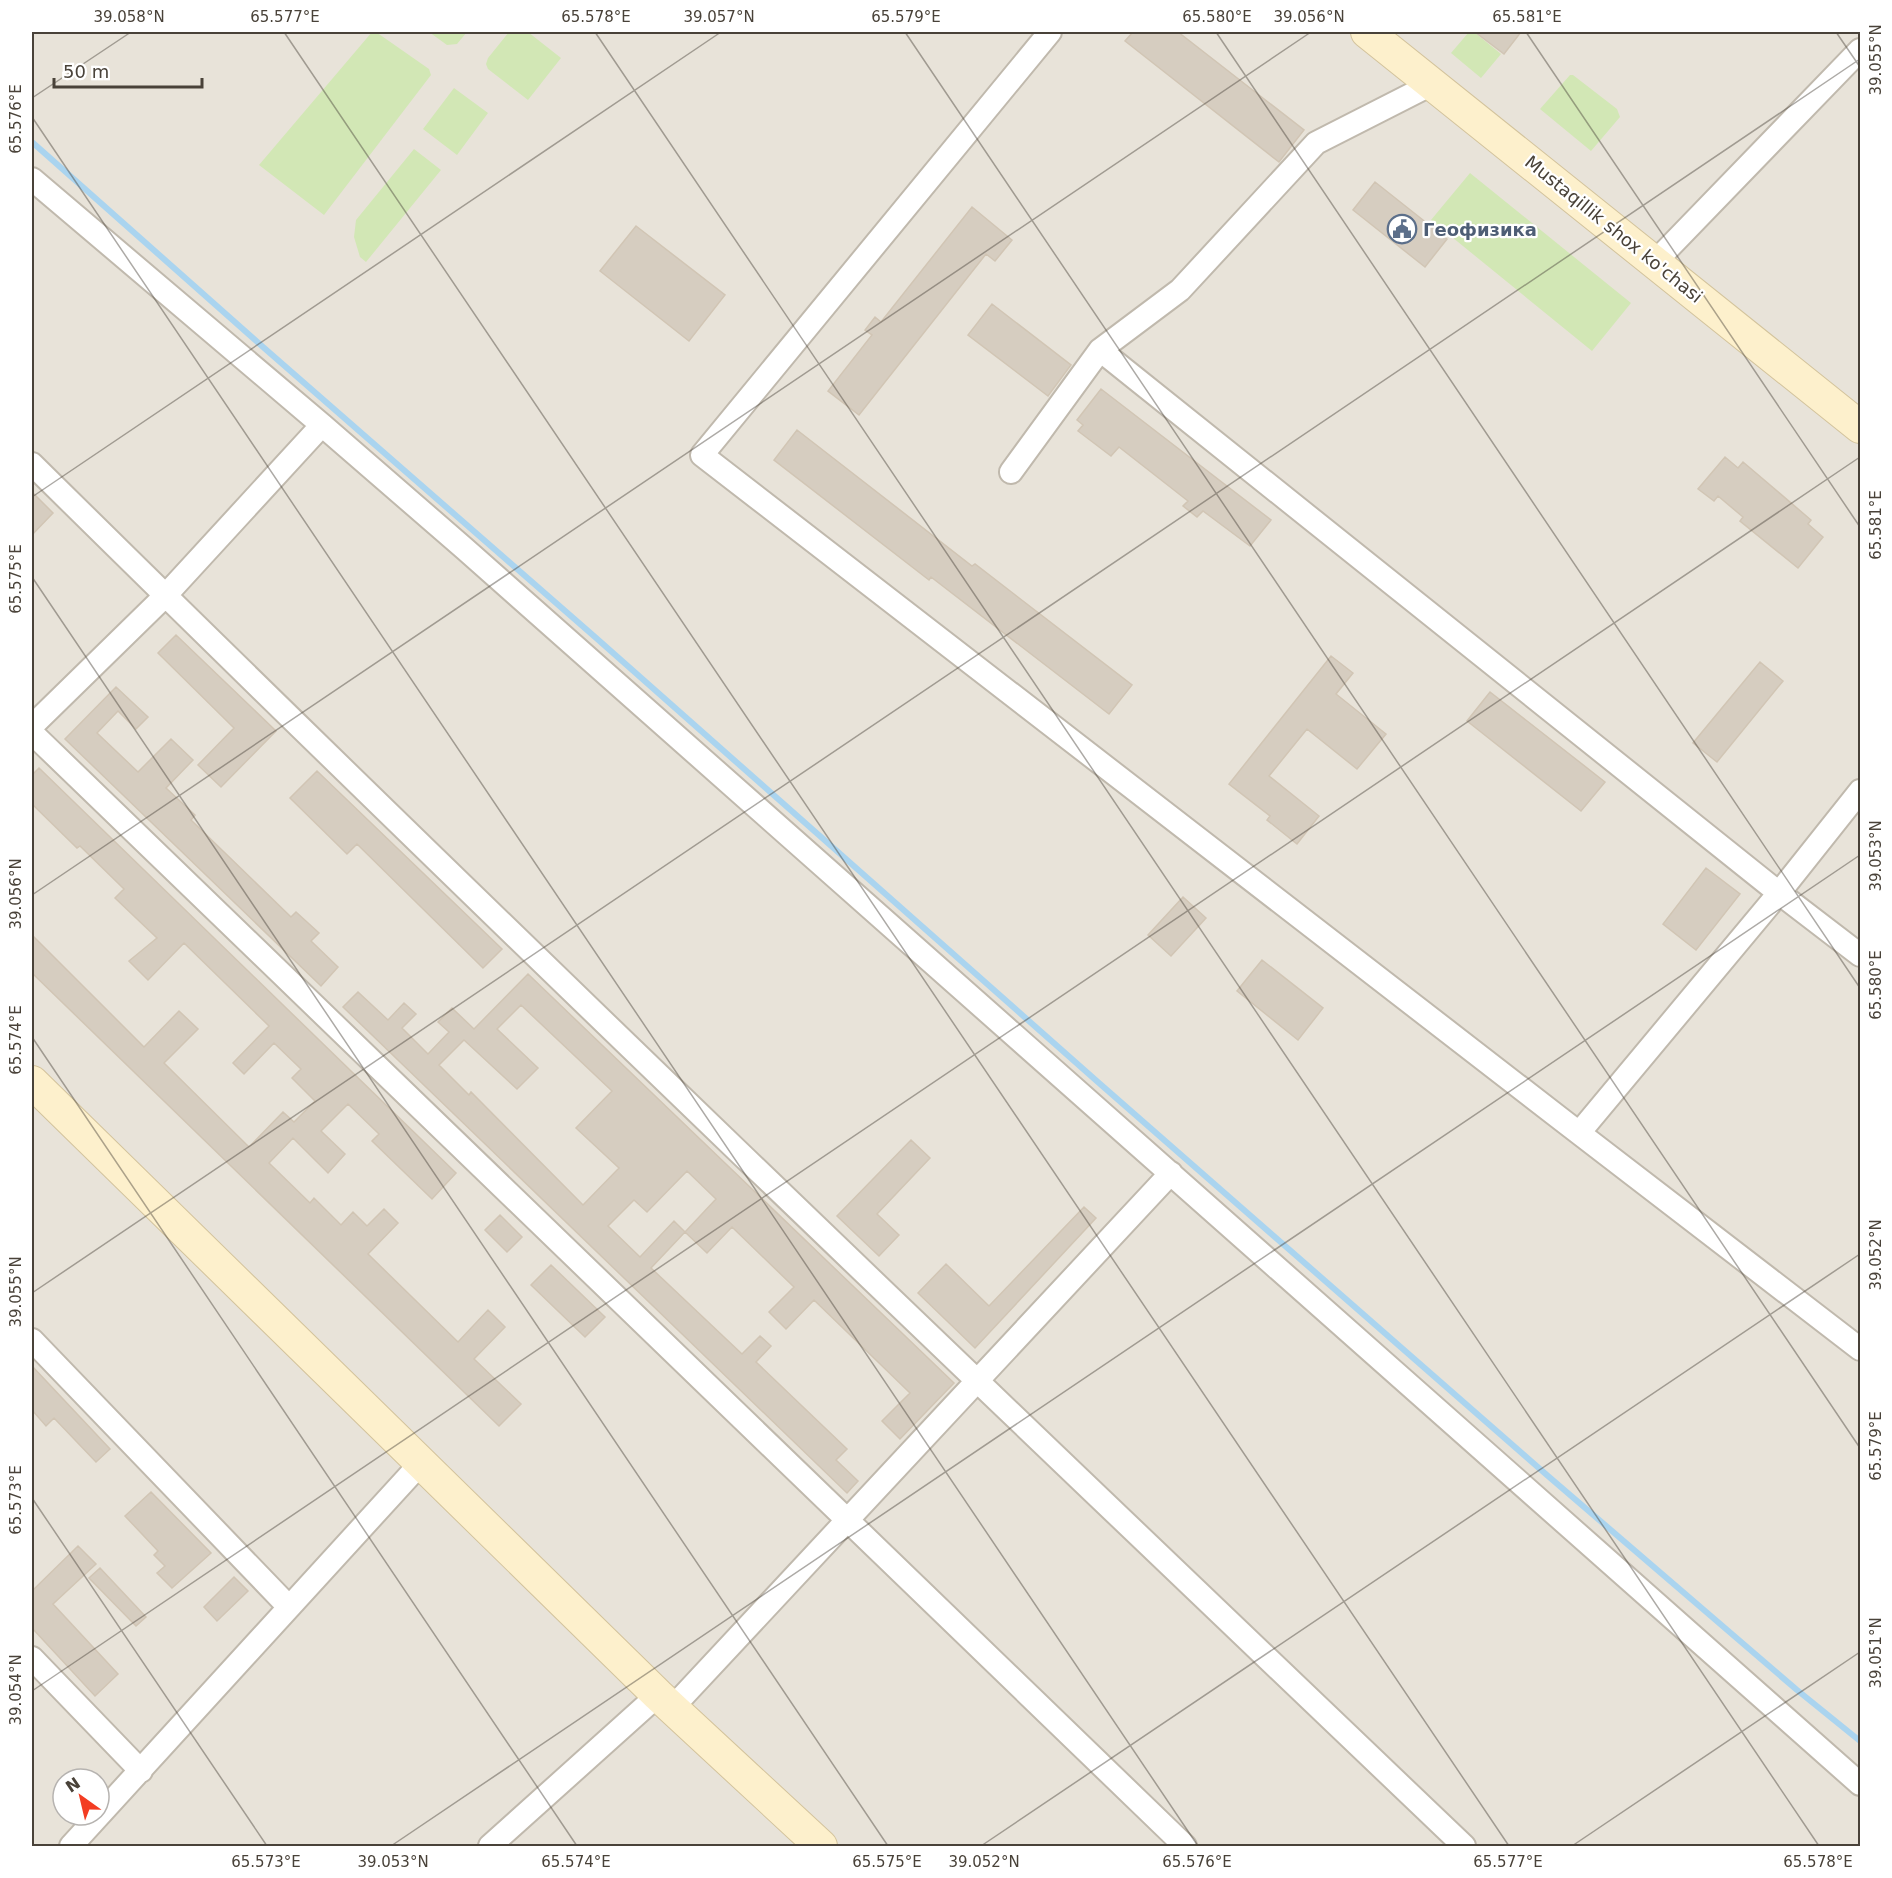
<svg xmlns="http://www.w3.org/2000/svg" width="1892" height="1878" viewBox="0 0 1892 1878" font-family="'DejaVu Sans',sans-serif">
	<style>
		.residential { fill: #e8e3d9; fill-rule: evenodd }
		.green { fill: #d2e7b5 }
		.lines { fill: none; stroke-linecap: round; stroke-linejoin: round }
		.stream { stroke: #aad4ef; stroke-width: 6 }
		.building { fill: #d6cdc0; stroke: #d1c5b4; stroke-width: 1.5; fill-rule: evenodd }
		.street-casing { stroke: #c0b9ad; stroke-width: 26 }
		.secondary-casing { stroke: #d3c39c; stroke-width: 34 }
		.street { stroke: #fff; stroke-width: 22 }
		.secondary { stroke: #fdf0cc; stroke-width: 32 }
		.ticks { fill: none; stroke: #494239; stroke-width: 1.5; stroke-opacity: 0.45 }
		.labels { text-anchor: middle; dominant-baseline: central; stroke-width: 4.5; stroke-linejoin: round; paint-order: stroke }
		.service-label { font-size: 18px; font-weight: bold; fill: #4e5e75; stroke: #fff; text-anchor: start }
		.street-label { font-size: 18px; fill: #494239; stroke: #fff }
		.neatline { fill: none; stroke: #494239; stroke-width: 2 }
		.ticks-label { font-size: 15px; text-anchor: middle; fill: #494239 }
	</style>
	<rect width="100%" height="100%" fill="#f5f1eb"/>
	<!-- residential -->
	<path class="residential" d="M32 32H1860V1846H32ZM63 1779H99V1815H63Z"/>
	<!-- green -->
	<path class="green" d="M372 32H376L429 69 431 75 324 215 259 165Z
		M429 32H467L457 44 447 45Z
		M509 32H528L561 58 528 100 488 69 486 64 488 58Z
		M1469 32H1474L1501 54 1481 78 1451 53Z
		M1570 75H1573L1617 109 1620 117 1591 151 1540 109Z
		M454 88 488 113 457 155 423 129Z
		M414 149 441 170 366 262 360 257 354 237 356 220Z
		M1470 173 1631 303 1592 351 1431 220Z"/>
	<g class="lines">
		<!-- stream -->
		<path class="stream" d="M32 142 263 347 595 637 1099 1083 1548 1476 1797 1690 1860 1741"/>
	</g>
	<!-- building -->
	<path class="building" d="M1133 32H1178L1304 130 1279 162 1125 41Z
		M1475 32H1521L1504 54Z
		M1375 182 1447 239 1425 267 1353 210Z
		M972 207 1012 240 995 261 986 254 859 415 828 391 872 335 865 330 875 317 881 322Z
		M636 226 725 295 689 341 600 271Z
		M992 304 1071 365 1048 396 968 335Z
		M1101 389 1271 520 1250 546 1203 511 1197 517 1183 506 1188 501 1119 447 1111 456 1078 431 1083 425 1077 420Z
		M797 430 972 566 975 564 1132 685 1109 714 931 577 929 580 774 460Z
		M1725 457 1738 468 1743 462 1811 520 1808 524 1823 537 1798 568 1740 521 1743 517 1718 496 1714 501 1698 489Z
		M32 492 53 513 32 535Z
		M176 635 276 731 221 787 198 765 234 728 158 653Z
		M1331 656 1353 673 1336 694 1386 734 1357 769 1307 729 1269 776 1319 816 1297 844 1267 820 1270 816 1229 784Z
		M1760 662 1783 681 1717 762 1693 743Z
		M116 687 148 717 136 729 118 711 97 733 138 772 171 739 193 760 166 788 195 815 191 820 291 917 296 912 319 933 311 941 338 967 321 986 65 739Z
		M1490 692 1605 782 1581 811 1467 721Z
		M39 768 456 1173 432 1199 372 1141 379 1134 348 1104 321 1131 345 1154 328 1173 293 1138 269 1163 310 1203 314 1198 341 1225 353 1212 367 1226 384 1209 398 1223 368 1254 458 1342 488 1310 505 1327 474 1359 521 1404 499 1426 32 973V935L144 1047 179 1011 198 1029 164 1063 249 1147 283 1112 294 1122 315 1101 292 1078 301 1069 274 1043 244 1074 233 1063 269 1026 184 943 148 980 129 961 157 938 115 898 124 889 80 846 77 848 32 804V775Z
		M317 771 502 949 483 968 357 844 347 854 290 798Z
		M1706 868 1740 894 1696 950 1663 924Z
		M1183 897 1206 918 1171 956 1148 935Z
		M1262 960 1323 1008 1298 1040 1237 991Z
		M528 974 954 1383 900 1439 882 1421 910 1393 814 1300 786 1329 769 1312 794 1287 732 1227 707 1253 685 1232 651 1268 742 1354 760 1336 771 1346 756 1362 847 1449 836 1460 858 1481 847 1493 343 1007 358 992 388 1020 404 1003 416 1014 402 1028 428 1054 449 1032 438 1022 452 1008 474 1029ZM521 1005 612 1091 576 1128 619 1168 583 1205 471 1092 469 1095 439 1065 464 1040 517 1089 538 1068 497 1029ZM687 1171 716 1199 685 1232 674 1221 640 1257 608 1226 634 1200 647 1212Z
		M911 1140 930 1158 877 1214 899 1235 879 1256 837 1216Z
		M1084 1207 1096 1218 975 1348 918 1293 946 1264 989 1306Z
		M500 1215 522 1237 507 1252 485 1230Z
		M551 1265 605 1317 585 1337 531 1285Z
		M32 1366 110 1449 96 1462 54 1418 46 1426 32 1410Z
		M151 1492 211 1553 172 1588 157 1573 165 1566 154 1555 158 1551 125 1516Z
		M78 1546 96 1564 53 1604 118 1674 95 1696 32 1628V1591Z
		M100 1568 146 1617 136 1626 89 1578Z
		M234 1577 248 1591 217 1621 204 1607Z"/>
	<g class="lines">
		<!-- street casing -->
		<g class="street-casing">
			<path id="street" d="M1050 32 702 455 1566 1123 1860 1349
				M32 179 322 425 465 549 1860 1784
				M1655 262 1860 50
				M1100 350 1779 893 1860 955
				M32 464C504 930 984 1388 1464 1846
				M1011 472 1100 350 1180 290 1316 143 1432 84
				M32 726 165 596 322 425
				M32 733 1185 1846
				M1579 1133 1779 893 1860 791
				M32 1340 288 1606
				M32 1658 141 1771
				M672 1708 1171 1173
				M71 1846 421 1463
				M490 1846 658 1695"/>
		</g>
		<!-- secondary casing -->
		<g class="secondary-casing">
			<path id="secondary" d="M1367 32 1860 427
				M32 1082 658 1695 821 1846"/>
		</g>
		<!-- street -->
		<use href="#street" class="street"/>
		<!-- secondary -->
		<use href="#secondary" class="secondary"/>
	</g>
	<!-- ticks -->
	<path class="ticks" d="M284 32 1509 1846M595 32 1819 1846M905 32 1860 1448M1216 32 1860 988M1526 32 1860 527M1836 32 1860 67M32 98 131 32M32 117 1198 1846M32 497 721 32M32 577 888 1846M32 895 1311 32M32 1037 577 1846M32 1293 1860 59M32 1498 267 1846M32 1691 1860 457M391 1846 1860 855M981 1846 1860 1254M1572 1846 1860 1652"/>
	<!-- icons -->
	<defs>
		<g id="civic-ring" transform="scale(1.5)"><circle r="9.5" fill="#fff" stroke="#5c6f8a" stroke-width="1.5"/><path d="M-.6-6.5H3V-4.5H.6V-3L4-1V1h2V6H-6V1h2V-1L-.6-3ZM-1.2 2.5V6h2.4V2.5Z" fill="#5c6f8a"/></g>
	</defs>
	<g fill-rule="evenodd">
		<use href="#civic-ring" x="1402" y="229"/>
	</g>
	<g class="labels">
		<!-- service labels -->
		<g class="service-label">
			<text x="1423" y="229">Геофизика</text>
		</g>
		<!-- street labels -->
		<g class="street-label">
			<text transform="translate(1614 229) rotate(39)">Mustaqillik shox ko'chasi</text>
		</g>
	</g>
	<!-- border -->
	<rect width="1892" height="1878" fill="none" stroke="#ffffff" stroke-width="66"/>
	<!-- north arrow -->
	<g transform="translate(81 1797) rotate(326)"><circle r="28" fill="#ffffff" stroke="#b6b3b0" stroke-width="1.5"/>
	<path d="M0-4.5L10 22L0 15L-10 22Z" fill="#f33d23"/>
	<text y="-9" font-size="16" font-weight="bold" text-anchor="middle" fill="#494239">N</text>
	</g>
	<!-- scale -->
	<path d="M54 78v9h148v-9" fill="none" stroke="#494239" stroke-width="3"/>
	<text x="63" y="78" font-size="18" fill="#494239" stroke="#ffffff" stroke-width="4.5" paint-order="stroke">50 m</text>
	<rect x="33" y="33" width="1826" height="1812" class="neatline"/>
	<g class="ticks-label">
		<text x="129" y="22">39.058°N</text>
		<text x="285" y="22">65.577°E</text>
		<text x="596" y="22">65.578°E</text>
		<text x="719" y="22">39.057°N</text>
		<text x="906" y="22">65.579°E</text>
		<text x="1217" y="22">65.580°E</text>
		<text x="1309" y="22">39.056°N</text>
		<text x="1527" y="22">65.581°E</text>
		<text transform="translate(1876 60) rotate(-90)" y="5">39.055°N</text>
		<text transform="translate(16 119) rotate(-90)" y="5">65.576°E</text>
		<text transform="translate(1876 525) rotate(-90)" y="5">65.581°E</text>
		<text transform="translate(16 579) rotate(-90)" y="5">65.575°E</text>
		<text transform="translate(1876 856) rotate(-90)" y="5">39.053°N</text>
		<text transform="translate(16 894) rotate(-90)" y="5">39.056°N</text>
		<text transform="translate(1876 985) rotate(-90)" y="5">65.580°E</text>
		<text transform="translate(16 1040) rotate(-90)" y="5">65.574°E</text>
		<text transform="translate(1876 1255) rotate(-90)" y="5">39.052°N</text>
		<text transform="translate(16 1292) rotate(-90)" y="5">39.055°N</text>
		<text transform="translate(1876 1446) rotate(-90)" y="5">65.579°E</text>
		<text transform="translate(16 1500) rotate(-90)" y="5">65.573°E</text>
		<text transform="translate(1876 1653) rotate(-90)" y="5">39.051°N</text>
		<text transform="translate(16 1690) rotate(-90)" y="5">39.054°N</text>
		<text x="266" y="1867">65.573°E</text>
		<text x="393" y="1867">39.053°N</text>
		<text x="576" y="1867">65.574°E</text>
		<text x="887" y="1867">65.575°E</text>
		<text x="984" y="1867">39.052°N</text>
		<text x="1197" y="1867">65.576°E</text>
		<text x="1508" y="1867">65.577°E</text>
		<text x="1818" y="1867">65.578°E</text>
	</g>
</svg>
